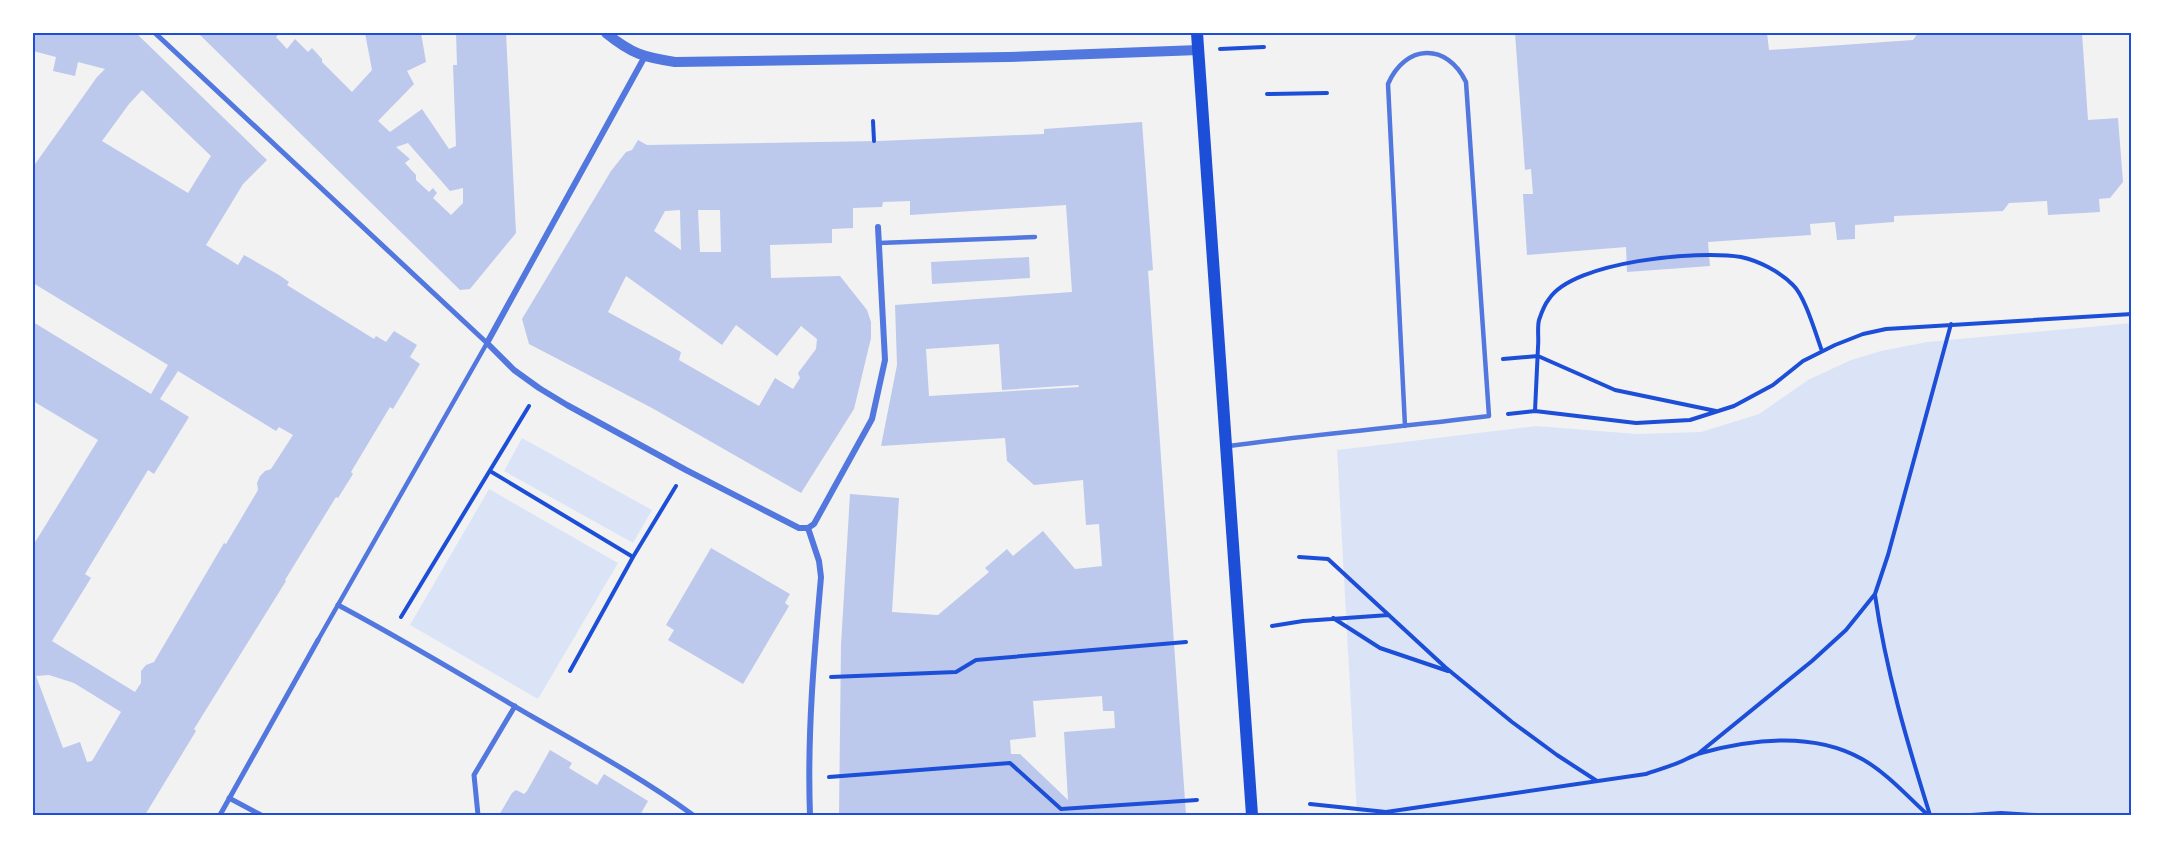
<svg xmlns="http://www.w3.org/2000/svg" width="2165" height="848" viewBox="0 0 2165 848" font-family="'Roboto Serif',serif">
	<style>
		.green { fill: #dbe4f7 }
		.building { fill: #bdc9ec; fill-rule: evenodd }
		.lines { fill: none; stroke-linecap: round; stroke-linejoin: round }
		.path { stroke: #1d4ed8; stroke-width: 4 }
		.service { stroke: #5277de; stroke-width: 4.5 }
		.pedestrian { stroke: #5277de; stroke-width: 5 }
		.minor { stroke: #5277de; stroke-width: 6 }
		.tertiary { stroke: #5277de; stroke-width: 10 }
		.secondary { stroke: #1d4ed8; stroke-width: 12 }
		.neatline { fill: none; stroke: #1d4ed8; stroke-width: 2 }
	</style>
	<rect width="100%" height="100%" fill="#f2f2f2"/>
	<!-- green -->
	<path class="green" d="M2132 323V815H1357L1337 450 1537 426 1637 434 1701 432 1759 414 1808 380 1851 360 1881 351 1927 342Z
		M522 438 652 510 633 543 504 471Z
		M489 489 618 563 538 699 410 625Z"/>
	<!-- building -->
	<path class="building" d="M33 33H136L267 160 243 184 206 245 238 265 244 255 279 275 289 282 287 285 374 339 376 336 386 342 394 331 417 345 410 357 420 364 393 409 390 407 351 472 353 474 338 498 336 497 285 580 286 581 194 729 196 731 145 815H33V543L34 544 98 440 33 401V322L151 394 168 365 33 283V167L97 77 105 69 78 62 75 76 53 71 56 57 33 51ZM142 90 211 156 188 193 102 141 129 104ZM178 371 276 431 279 427 293 435 271 469 265 471 260 476 257 483 258 490 226 544 224 543 154 662 146 665 141 671V683L135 692 52 641 91 578 85 574 148 470 154 474 189 417 160 399ZM49 675 74 683 121 712 92 761 87 762 80 742 63 748 36 676Z
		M198 33H280L276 37 287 49 295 39 308 52 312 48 322 59V62L352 92 372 70 365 33H421L426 62 407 71 414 84 378 121 390 132 422 109 449 149 456 146 453 65H457L456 33H506L516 233 470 289 460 290ZM408 143 450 191 463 188V203L451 215 433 198 437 193 433 188 429 192 416 180V175L405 163 410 159 396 147Z
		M1515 33H1767L1769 50 1913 40 1918 33H2082L2088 120 2118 118 2123 182 2110 198 2099 199 2100 212 2048 215 2047 201 2009 203 2003 211 1894 216V222L1855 225V239L1837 240 1835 222 1810 224 1811 235 1708 242 1710 266 1627 272 1626 247 1527 255 1523 194H1533L1531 169 1525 170Z
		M1142 122 1153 270 1148 271 1186 815H839L841 645 850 494 899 498 892 612 938 615 989 572 985 568 1007 549 1013 556 1043 531 1075 569 1102 566 1099 524 1086 525 1083 480 1034 485 1007 461 1005 438 881 446 897 365 895 305 1072 292 1066 205 910 215V201L883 202 882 207 853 208V228L832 229V243L770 245 771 278 840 276 867 310 871 322V338L854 409 801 493 652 408 529 344 522 319 611 171 626 152 632 150 638 140 647 145 879 141 1044 134V129ZM680 210 681 250 654 231 665 211ZM698 210H720L721 252H700ZM626 276 722 345 736 325 777 356 801 326 817 339 816 349 798 373 800 378 793 389 775 378 759 406 679 360 681 352 608 312ZM999 344 1002 390 1078 385 1079 387 929 396 926 349ZM1102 696 1103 711H1114L1115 728 1064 732 1068 800 1020 754H1011L1010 740 1036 737 1033 701Z
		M1029 257 1030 278 932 284 931 262Z
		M711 548 790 594 785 603 789 606 743 684 668 640 674 630 666 625Z
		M550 750 572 763 569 768 597 785 604 774 648 801 640 815H499L512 793 516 790 524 794 527 791Z"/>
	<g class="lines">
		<!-- path -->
		<path class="path" d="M1220 49 1264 47
			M1267 94 1327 93
			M873 121 874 141
			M1503 359 1538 356 1615 390 1716 411
			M1535 411C1536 390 1537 369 1538 347 1539 339 1537 328 1539 320 1541 314 1545 304 1549 299 1574 261 1698 250 1741 257 1759 261 1779 271 1793 285 1805 296 1816 335 1822 351
			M1508 414 1535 411 1636 423 1690 420 1734 406 1773 385 1803 361 1835 345 1863 334 1886 329 2132 314
			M490 471 633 557
			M1299 557 1328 559 1445 667 1512 722 1557 755 1597 781
			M1875 595C1886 671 1907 742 1930 815
			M401 617 529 406
			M1333 618 1380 648 1448 671
			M1272 626 1303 621 1389 615
			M570 671 633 557 676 486
			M831 677 956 672 976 660 1186 642
			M1699 753 1812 661 1846 630 1875 594 1888 555 1951 324
			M829 777 1010 763 1061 809 1197 800
			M1310 804 1386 812 1646 774C1657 770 1669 767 1680 762 1687 759 1694 755 1701 753 1752 739 1814 732 1862 759 1887 773 1907 796 1928 815
			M1971 815 2001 813 2036 815"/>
		<!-- service -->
		<path class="service" d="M879 243 1035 237
			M1229 446C1315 434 1402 427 1489 416L1466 82C1447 42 1405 44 1388 84L1405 426
			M318 640 487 343"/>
		<!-- pedestrian -->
		<path class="pedestrian" d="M155 33 487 343
			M338 605C404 640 468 679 533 717 587 748 642 778 693 815
			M229 798 261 815
			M220 815 318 640
			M478 815 474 775 515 706"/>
		<!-- minor -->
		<path class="minor" d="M644 58 487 343 514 370 539 388 567 405 686 470 799 528H808
			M808 528 814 524 872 419 885 360 878 227
			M808 528 819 561 821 577C814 656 807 735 810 815"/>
		<!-- tertiary -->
		<path class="tertiary" d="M606 33C632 54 643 57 675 62L1008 57 1199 50"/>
		<!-- secondary -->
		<path class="secondary" d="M1197 33 1252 815"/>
	</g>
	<!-- border -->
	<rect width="2165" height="848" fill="none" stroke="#ffffff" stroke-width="69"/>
	<rect x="34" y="34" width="2096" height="780" class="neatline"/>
</svg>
